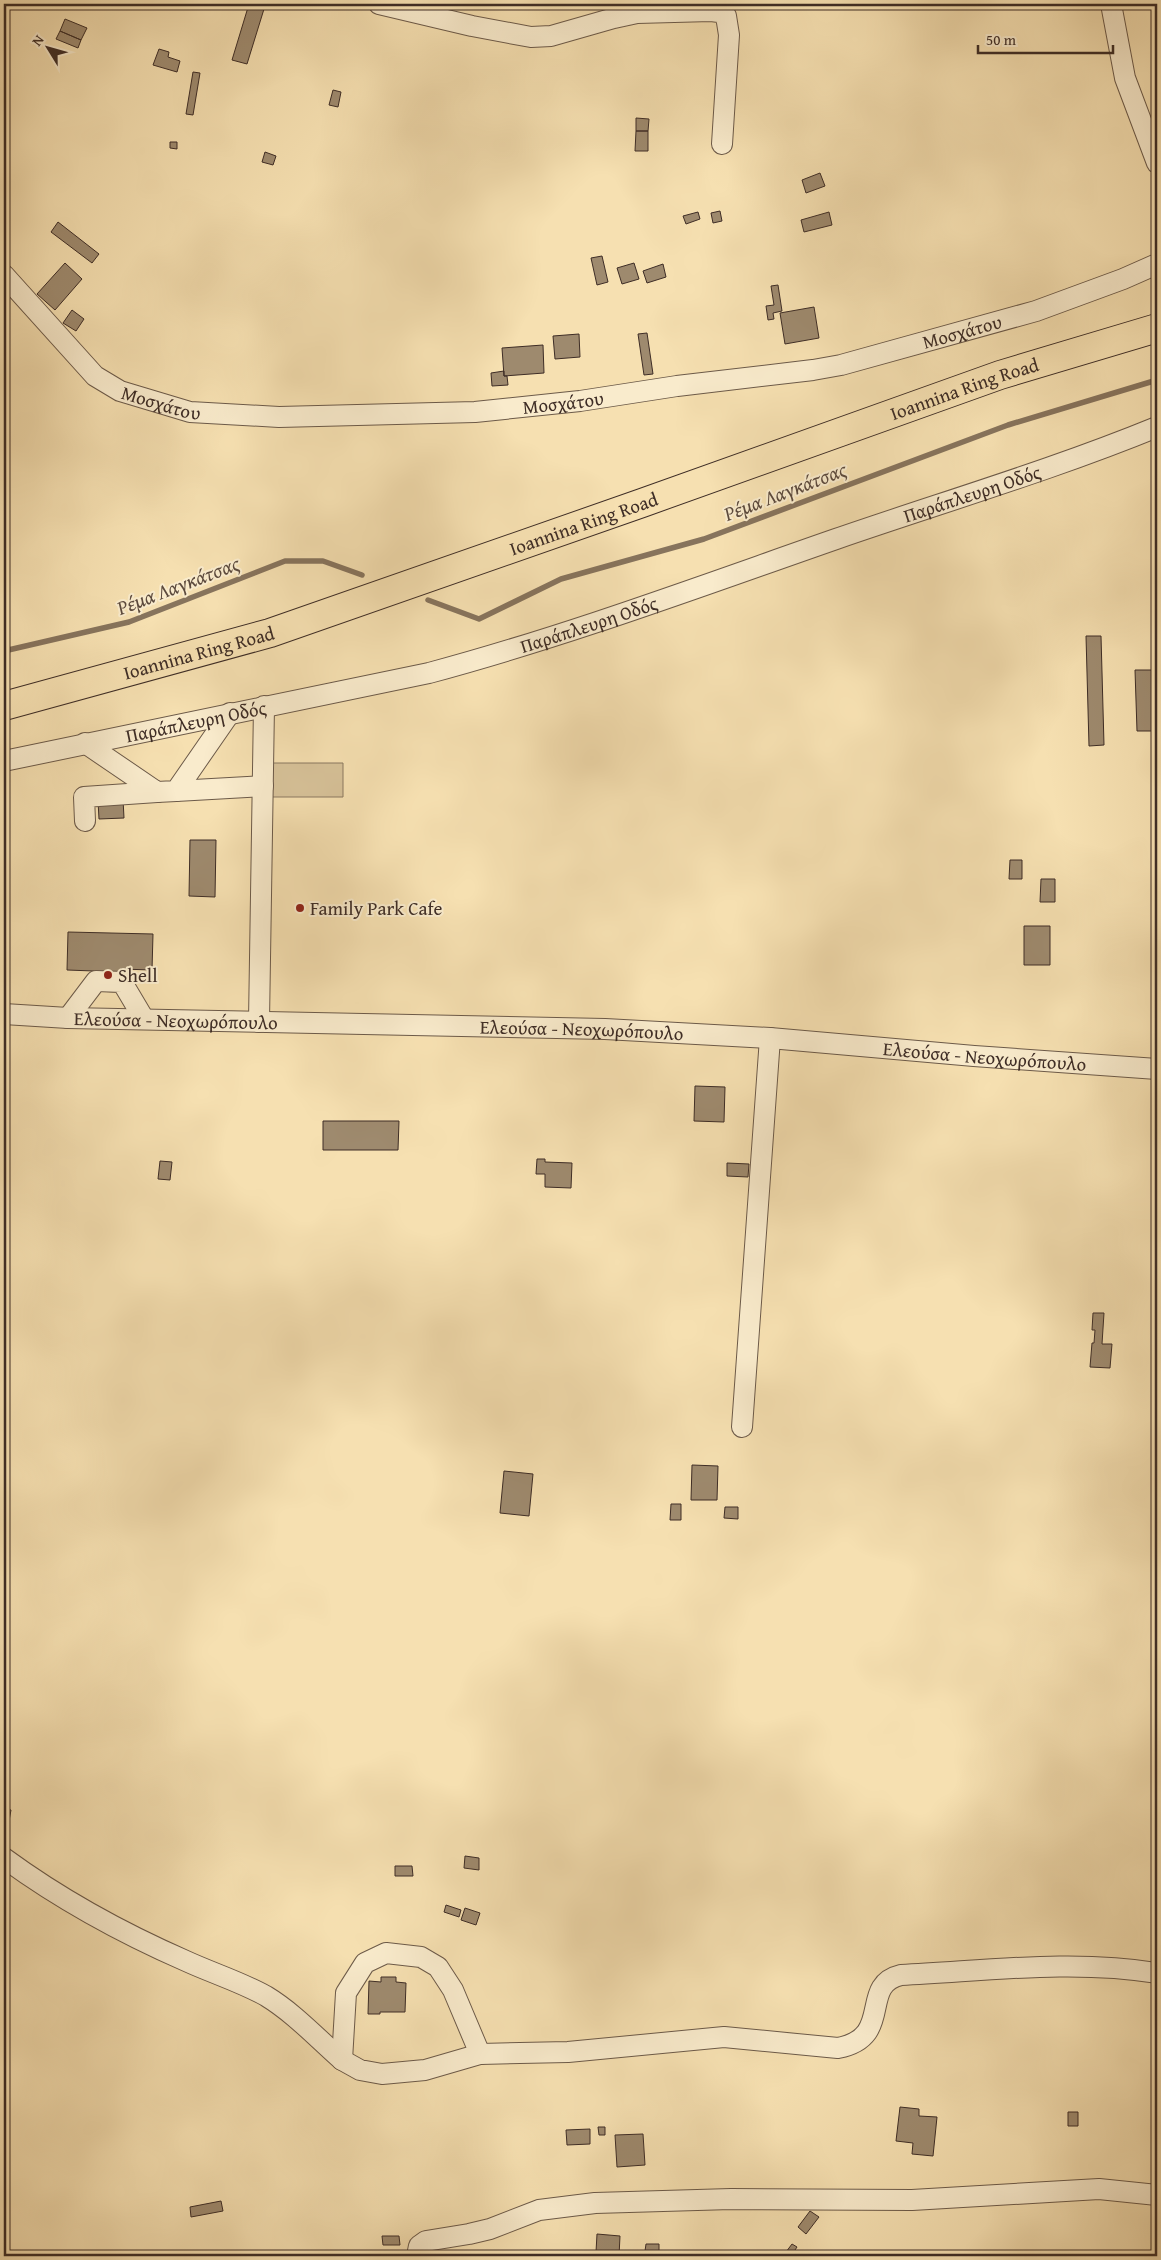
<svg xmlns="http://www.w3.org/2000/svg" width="1161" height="2260" viewBox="0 0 1161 2260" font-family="'Gentium Book Plus',serif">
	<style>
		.green { fill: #d7c299; stroke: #8a7860 }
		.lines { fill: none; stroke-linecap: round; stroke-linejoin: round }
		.stream { stroke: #87745d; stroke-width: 5.5 }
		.building { fill: #9e8a6e; stroke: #3e2d26 }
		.minor-casing { stroke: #6c5a49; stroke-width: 22 }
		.highway-casing { stroke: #3e2d26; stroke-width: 30 }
		.minor { stroke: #f9ebcc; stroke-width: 20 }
		.highway { stroke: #f6e0b1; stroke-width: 28 }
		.poi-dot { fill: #8f2418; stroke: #f9ebcc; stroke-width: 2 }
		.labels { text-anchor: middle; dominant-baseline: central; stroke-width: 4; stroke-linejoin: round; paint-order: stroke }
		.street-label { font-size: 19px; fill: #3e2d26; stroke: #f9ebcc }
		.poi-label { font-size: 19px; fill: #3e2d26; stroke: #f9ebcc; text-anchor: start }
		.water-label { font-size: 20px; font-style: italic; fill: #5c4a3d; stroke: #f9ebcc }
	</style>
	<rect width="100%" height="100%" fill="#f6e0b1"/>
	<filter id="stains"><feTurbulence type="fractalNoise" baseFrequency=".004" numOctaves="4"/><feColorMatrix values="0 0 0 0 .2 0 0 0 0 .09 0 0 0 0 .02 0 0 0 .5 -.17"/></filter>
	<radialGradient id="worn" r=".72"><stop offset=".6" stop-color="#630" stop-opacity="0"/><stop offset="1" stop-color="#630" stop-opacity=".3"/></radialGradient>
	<!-- green -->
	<path class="green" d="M271 763H343V797H271Z"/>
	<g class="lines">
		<!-- stream -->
		<path class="stream" d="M428 600 479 619 561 579 704 539 1008 425 1157 380
			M4 651 129 622 285 561H323L362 575"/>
	</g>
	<!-- building -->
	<path class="building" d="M249 4 264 9 247 64 232 60Z
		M65 19 87 28 81 40 60 31Z
		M60 31 81 40 78 48 56 39Z
		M159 49 169 52 168 57 180 61 177 72 153 65Z
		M193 72 200 73 193 115 186 114Z
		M333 90 341 92 338 107 329 105Z
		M636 118 649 119 648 131H636Z
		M636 131H648V151H635Z
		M170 142H177V149L170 148Z
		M265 152 276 156 273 165 262 162Z
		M820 173 825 186 806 193 802 180Z
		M720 211 722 221 713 223 711 213Z
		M698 212 700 219 686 224 683 216Z
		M829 212 832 225 804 232 801 220Z
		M58 222 99 254 92 263 51 232Z
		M602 256 608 282 597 285 591 258Z
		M65 263 82 279 55 310 37 294Z
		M634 263 639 279 622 284 617 268Z
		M663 264 666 277 647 283 643 271Z
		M778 285 782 311 773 313 774 319 768 320 766 306 774 305 771 286Z
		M814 307 819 338 785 344 780 313Z
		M72 310 84 319 76 331 63 323Z
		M647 333 653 374 644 375 638 334Z
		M579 334 580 357 555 359 553 336Z
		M543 345 544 373 504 376 502 348Z
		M504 371V376H507L508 385 492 386 491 373Z
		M1086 636H1101L1104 745 1089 746Z
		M1135 670H1157V731H1137Z
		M123 799 124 818 99 819 98 801Z
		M190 840H216L215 897 189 896Z
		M1010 860H1022V879H1009Z
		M1041 879H1055V902H1040Z
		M1024 926H1050V965H1024Z
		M68 932 153 934 152 970 121 969 120 992 93 991 94 971 67 970Z
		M695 1086 725 1087 724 1122 694 1121Z
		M323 1121H399L398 1150H323Z
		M537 1159H545V1162L572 1163 571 1188 545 1187V1174H536Z
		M160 1161 172 1162 170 1180 158 1179Z
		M727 1163 749 1164 748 1177 727 1176Z
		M1093 1313H1104L1102 1344H1112L1110 1368 1090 1367 1092 1343H1094L1095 1330H1092Z
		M692 1465 718 1466 717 1500H691Z
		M504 1471 533 1474 529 1516 500 1513Z
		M671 1504H681V1520H670Z
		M725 1507H738V1519L724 1518Z
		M4 1808 11 1810 9 1821 4 1820Z
		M465 1856 479 1858V1870L464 1868Z
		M395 1866H412L413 1876H395Z
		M446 1905 461 1910 459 1917 444 1912Z
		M465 1908 480 1913 476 1925 461 1920Z
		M381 1977H396V1982L406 1983 405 2012H380V2014H368L369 1981 381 1982Z
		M900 2107 919 2109V2116L937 2117 933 2156 912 2154 913 2143 896 2141Z
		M1068 2112H1078V2126H1068Z
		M598 2127H605V2135H599Z
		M590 2129V2144L567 2145 566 2130Z
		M643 2134 645 2165 617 2167 615 2135Z
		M221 2201 223 2211 191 2217 190 2207Z
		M810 2211 819 2217 806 2234 798 2227Z
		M597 2234 620 2236 619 2256H604V2253L596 2252Z
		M382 2236H399L400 2245H383Z
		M646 2244H659V2251H645Z
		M792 2244 797 2247 791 2256 786 2252Z"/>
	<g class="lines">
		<!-- minor casing -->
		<g class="minor-casing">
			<g id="minor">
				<path d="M379 4 472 26 531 37 551 36 614 18 637 13 711 11 719 12 726 16 729 35 722 144"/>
				<path d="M1111 4 1125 78 1157 163"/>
				<path id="s1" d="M4 275 95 376 120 391 190 412 279 417 475 412 580 401 677 386 813 370 841 365 1036 311 1123 279 1157 264"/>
				<path d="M85 743 157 792 176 791 230 713"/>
				<path id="s2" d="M4 761 429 673C567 636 701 586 836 539 943 502 1052 470 1157 427"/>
				<path d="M176 791 263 786"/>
				<path d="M85 821 84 797 157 792"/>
				<path id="s3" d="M4 1014 68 1018 605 1029 770 1038 974 1056 1157 1069"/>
				<path d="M68 1018 96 981 122 982 144 1019"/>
				<path d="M259 1022 264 706"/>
				<path d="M742 1427 770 1038"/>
				<path d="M4 1858C60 1899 122 1933 186 1961 212 1973 241 1982 266 1996 294 2013 317 2038 342 2060L360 2070 382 2074 425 2070 480 2054 568 2052 724 2037 838 2048C895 2037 858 1985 901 1975 986 1971 1073 1959 1157 1973"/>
				<path d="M342 2060 346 1993 365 1963 386 1953 421 1957 438 1967 453 1990 480 2054"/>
				<path d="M417 2256 419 2246 426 2241 469 2234 490 2229 539 2210 595 2203 731 2199 912 2200 1099 2189 1157 2195"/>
			</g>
		</g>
		<!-- highway casing -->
		<g class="highway-casing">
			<g id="highway">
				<path id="s4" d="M4 706 270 633 642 503 1000 375 1157 328"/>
			</g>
		</g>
		<!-- minor -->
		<use href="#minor" class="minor"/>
		<!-- highway -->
		<use href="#highway" class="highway"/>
	</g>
	<!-- markers -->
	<g class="poi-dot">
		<circle cx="300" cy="908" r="5"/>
		<circle cx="108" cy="975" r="5"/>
	</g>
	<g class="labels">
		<!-- street labels -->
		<g class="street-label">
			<text stroke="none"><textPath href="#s1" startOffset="1018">Μοσχάτου</textPath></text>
			<text stroke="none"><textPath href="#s4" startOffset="1012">Ioannina Ring Road</textPath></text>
			<text stroke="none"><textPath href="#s1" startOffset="208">Μοσχάτου</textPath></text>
			<text stroke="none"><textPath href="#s1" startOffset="612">Μοσχάτου</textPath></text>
			<text stroke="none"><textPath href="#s2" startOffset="1006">Παράπλευρη Οδός</textPath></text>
			<text stroke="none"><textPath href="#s4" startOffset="608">Ioannina Ring Road</textPath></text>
			<text stroke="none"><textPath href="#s2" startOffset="601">Παράπλευρη Οδός</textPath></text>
			<text stroke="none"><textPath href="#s4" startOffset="202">Ioannina Ring Road</textPath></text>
			<text stroke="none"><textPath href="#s2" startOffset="196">Παράπλευρη Οδός</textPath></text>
			<text stroke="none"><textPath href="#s3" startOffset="172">Ελεούσα - Νεοχωρόπουλο</textPath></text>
			<text stroke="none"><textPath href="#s3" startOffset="578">Ελεούσα - Νεοχωρόπουλο</textPath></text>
			<text stroke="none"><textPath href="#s3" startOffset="982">Ελεούσα - Νεοχωρόπουλο</textPath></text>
		</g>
		<!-- poi labels -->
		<g class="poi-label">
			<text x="310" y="908">Family Park Cafe</text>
			<text x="118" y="975">Shell</text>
		</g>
		<!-- water labels -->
		<g class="water-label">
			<text transform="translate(785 491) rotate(-21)">Ρέμα Λαγκάτσας</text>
			<text transform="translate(178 585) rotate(-21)">Ρέμα Λαγκάτσας</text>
		</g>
	</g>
	<!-- margin -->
	<rect width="1161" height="2260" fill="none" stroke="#f6e0b1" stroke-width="20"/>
	<rect x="5" y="5" width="1151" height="2250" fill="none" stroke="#3e2d26" stroke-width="2.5"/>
	<rect x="10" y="10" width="1141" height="2240" fill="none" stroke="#3e2d26"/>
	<!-- north arrow -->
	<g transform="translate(48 48) rotate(307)" stroke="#f9ebcc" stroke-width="4" paint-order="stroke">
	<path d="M0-4L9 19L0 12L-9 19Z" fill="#3e2d26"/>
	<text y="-8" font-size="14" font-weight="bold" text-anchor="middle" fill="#3e2d26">N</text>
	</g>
	<!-- scale -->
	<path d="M978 45v8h135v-8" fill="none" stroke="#3e2d26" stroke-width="2.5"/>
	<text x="986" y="45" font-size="15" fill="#3e2d26" stroke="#f9ebcc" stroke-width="4" paint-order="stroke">50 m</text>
	<rect width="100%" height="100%" filter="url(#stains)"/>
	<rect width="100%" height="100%" fill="url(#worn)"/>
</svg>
